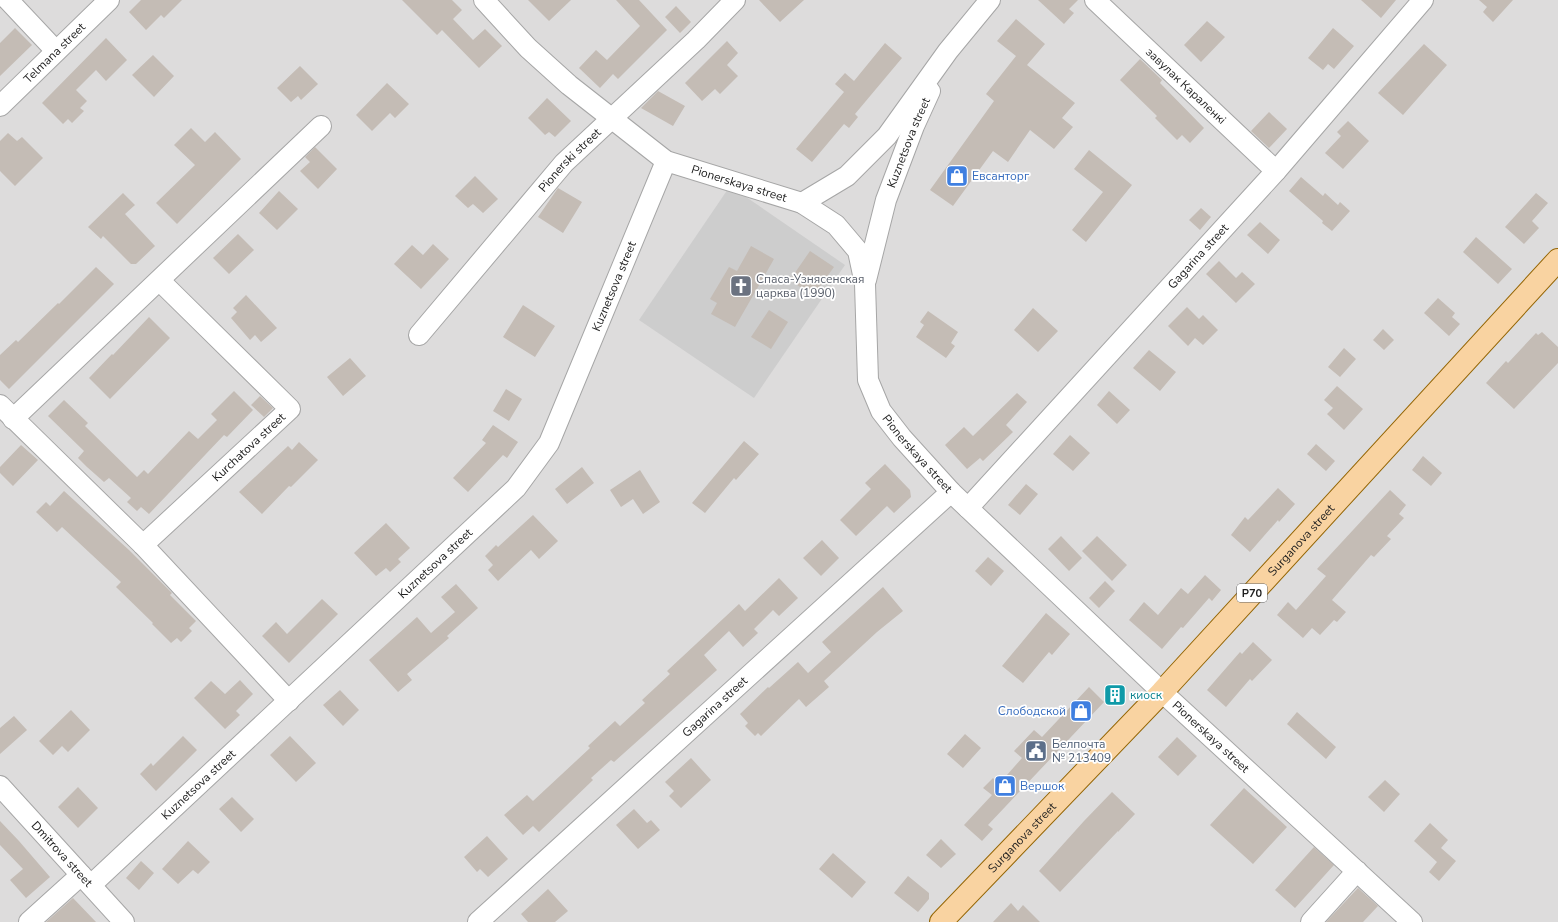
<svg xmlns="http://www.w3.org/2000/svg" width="1558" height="922" viewBox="0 0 1558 922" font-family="'Nunito Sans',sans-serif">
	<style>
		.residential { fill: #dddcdc }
		.religious { fill: #cdcdcd }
		.building { fill: #c4bcb5 }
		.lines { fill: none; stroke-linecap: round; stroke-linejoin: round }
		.street-casing { stroke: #a6a6a6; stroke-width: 22 }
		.primary-casing { stroke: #956605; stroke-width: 24 }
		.street { stroke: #fff; stroke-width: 20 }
		.primary { stroke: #f9d3a1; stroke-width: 22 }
		.labels { text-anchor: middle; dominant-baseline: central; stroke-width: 3.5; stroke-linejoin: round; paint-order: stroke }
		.shield { fill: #fff; stroke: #626262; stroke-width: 1 }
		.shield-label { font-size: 11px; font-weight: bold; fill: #1f1f1f }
		.street-label { font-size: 12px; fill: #1f1f1f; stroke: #fff }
		.shop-label { font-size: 12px; fill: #366cbe; stroke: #fff; text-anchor: start }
		.worship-label { font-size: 12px; fill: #5b616d; stroke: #fff; text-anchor: start }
		.culture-label { font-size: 12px; fill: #0d838f; stroke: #fff; text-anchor: start }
		.service-label { font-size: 12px; fill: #4e5e75; stroke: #fff; text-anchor: start }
	</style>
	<rect width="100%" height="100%" fill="#efece5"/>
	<!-- residential -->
	<path class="residential" d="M0 0H1558V922H0Z"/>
	<!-- religious -->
	<path class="religious" d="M730 186 845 265 754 398 639 320Z"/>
	<!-- building -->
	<path class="building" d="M141 0H182L164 18 161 15 146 30 129 12Z
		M402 0H452L462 10 453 19 473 40 485 29 502 46 479 68 442 30 437 35Z
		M528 0H571L549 21Z
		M616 0H639L667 30 618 79 613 74 600 88 579 68 596 50 607 60 640 26Z
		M759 0H804L780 22Z
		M1038 0H1078L1069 9 1074 13 1064 24Z
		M1361 0H1396L1381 18Z
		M1479 0H1513L1493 22 1483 12 1487 7Z
		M676 6 691 22 680 33 665 17Z
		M1016 19 1045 44 1027 65 1075 103 1062 118 1073 127 1054 149 1030 130 1008 162 993 151 953 206 930 190 994 101 986 94 1016 56 997 41Z
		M1207 21 1225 37 1201 62 1184 45Z
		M15 28 32 45 0 76V43Z
		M1333 28 1354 46 1334 69 1328 64 1323 70 1308 58Z
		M106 38 127 60 106 81 96 70 76 90 87 101 80 108 84 111 72 123 68 119 63 124 42 103Z
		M727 41 738 53 727 65 738 76 720 94 715 89 702 101 685 83Z
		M885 43 902 58 855 114 858 117 849 128 844 124 812 162 796 149 844 92 835 84 845 73 854 81Z
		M1424 44 1447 65 1403 115 1378 93Z
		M153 55 174 76 154 97 132 75Z
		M1140 59 1162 80 1160 83 1204 128 1190 143 1182 135 1177 140 1155 118 1157 116 1120 80Z
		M300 66 318 84 301 100 298 96 291 102 277 88Z
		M387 83 409 104 395 118 390 113 372 131 356 115Z
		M658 91 685 106 673 126 641 108Z
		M547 98 571 121 555 137 549 132 545 135 528 118Z
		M1269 112 1287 129 1269 148 1251 131Z
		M1348 121 1369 141 1343 169 1325 153 1341 136 1337 132Z
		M191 128 205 142 215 132 241 159 177 224 156 203 195 165 174 145Z
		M8 133 17 141 22 137 43 158 15 186 0 171V141Z
		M315 147 337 169 318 189 300 171 310 162 305 157Z
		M1089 150 1132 185 1086 242 1072 230 1103 192 1074 169Z
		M475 176 498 199 483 213 473 204 468 208 455 196Z
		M1301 177 1323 196 1325 193 1338 205 1340 202 1350 211 1332 231 1322 223 1323 221 1289 191Z
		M558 188 582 202 563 233 538 217Z
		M279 191 298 209 277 230 259 213Z
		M123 193 135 205 125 214 155 246 136 264H131L103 236 101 239 88 227Z
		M1536 193 1548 203 1532 221 1539 228 1524 244 1505 227Z
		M1201 208 1211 217 1200 230 1189 220Z
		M1260 222 1280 240 1268 254 1247 235Z
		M238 234 254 250 229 274 213 258Z
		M1476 237 1512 269 1498 284 1463 252Z
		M433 244 449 259 421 289 394 264 412 245 423 255Z
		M751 246 774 259 735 327 711 314 717 303 710 299 729 267 737 271Z
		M810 251 834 267 813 296 790 280Z
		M1219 261 1236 278 1242 272 1255 284 1236 303 1206 274Z
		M96 267 114 284 9 389 0 380V355L16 340 18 342 58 303 59 304Z
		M246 295 277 328 261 342 255 335 250 340 231 318 237 312 233 308Z
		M1438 298 1455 313 1452 317 1460 324 1449 336 1424 313Z
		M523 305 555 326 535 357 503 337Z
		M1187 307 1199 319 1203 315 1218 330 1203 345 1195 338 1188 346 1168 326Z
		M1033 308 1058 331 1038 352 1014 330Z
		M769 310 788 322 771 349 751 337Z
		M928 311 958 332 951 343 955 346 946 358 916 337 924 325 920 322Z
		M149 317 170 338 110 399 89 378 112 354 113 355Z
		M1383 329 1394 340 1384 350 1373 340Z
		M1542 332 1558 347V363L1514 409 1486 383 1506 361 1508 363 1536 333 1538 335Z
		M1344 348 1356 359 1340 377 1328 367Z
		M1149 350 1176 372 1160 391 1133 368Z
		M350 358 366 376 343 396 327 377Z
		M1337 386 1363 409 1344 430 1327 414 1333 408 1324 400Z
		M506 389 522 399 509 421 493 411Z
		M234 391 253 410 227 437 224 435 149 514 141 507 137 511 127 502 131 498 109 478 104 482 87 467 78 458 84 451 48 416 64 400 88 423 85 426 137 477 144 470 148 474 189 431 198 439 217 420 211 414Z
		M1109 391 1130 410 1117 424 1097 405Z
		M1017 393 1027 402 1006 425 1013 432 983 461 980 458 967 469 945 445 964 427 973 436Z
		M260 396 273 408 264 417 251 405Z
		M493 425 518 442 507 458 503 455 468 492 453 478 486 443 482 440Z
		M1070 435 1090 453 1073 471 1053 454Z
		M744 441 759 454 736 480 734 478 705 513 692 503Z
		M299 442 318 460 291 487 289 486 262 514 239 492 288 446 292 450Z
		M1316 444 1335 461 1326 471 1307 454Z
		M21 445 38 460 13 486 0 473V467Z
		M1423 456 1442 473 1431 486 1412 470Z
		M885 464 910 490 911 497 894 513 887 506 856 536 840 520 871 489 865 483Z
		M582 467 594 483 567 504 555 489Z
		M640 470 660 502 643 514 633 499 621 507 610 490Z
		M1026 484 1038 494 1020 515 1008 505Z
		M1278 488 1295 504 1279 522 1278 520 1250 552 1231 535 1245 517 1248 520Z
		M1390 490 1406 505 1399 514 1404 518 1387 536 1391 539 1374 557 1371 555 1332 600 1346 612 1337 622 1334 620 1320 635 1312 628 1303 638 1277 615 1288 602 1296 610 1326 576 1317 569Z
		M64 491 129 550 172 593 170 595 196 621 189 628 192 631 181 642 177 638 171 643 152 624 153 623 116 587 121 582 62 527 57 532 36 512 46 502 50 506Z
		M533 515 558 541 539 559 531 550 498 581 488 570 493 565 485 556 496 545 498 547Z
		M386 523 410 548 398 559 401 562 390 572 386 568 376 576 354 553Z
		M1061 536 1082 558 1069 571 1048 549Z
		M1097 536 1127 565 1112 581 1082 551Z
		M822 540 839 558 821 576 803 558Z
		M988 557 1004 571 991 586 975 571Z
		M1205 575 1221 590 1212 601 1209 598 1183 628 1181 627 1162 649 1129 620 1144 602 1158 615 1181 588 1188 594Z
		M779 578 798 598 779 616 773 610 754 629 758 633 743 647 729 631 704 655 717 670 614 762 611 760 591 778 593 780 539 832 533 826 523 835 504 815 527 795 533 801 590 748 588 746 615 721 620 726 645 703 642 700 670 674 667 671 739 604 745 611Z
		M1105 581 1115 591 1099 608 1089 598Z
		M456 584 478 608 447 636 449 638 407 674 412 680 398 692 369 660 417 617 431 633 455 612 441 597Z
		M883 587 903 611 877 632 824 681 829 687 806 707 799 699 761 736 758 733 755 736 745 726 748 723 740 714 768 687 769 688 798 662 808 673 831 652 822 642Z
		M322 599 338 614 289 663 262 636 276 622 287 634Z
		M1046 613 1070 634 1052 655 1049 652 1023 683 1002 666Z
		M1253 642 1272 660 1252 681 1250 679 1226 707 1207 690 1240 652 1242 654Z
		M240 680 253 694 236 711 240 715 225 729 194 698 211 681 225 694Z
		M1089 687 1104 702 988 825 993 829 982 841 964 825 992 795 983 788 993 778 999 784 1022 758 1014 751 1034 730 1042 737Z
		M340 690 359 710 343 726 323 705Z
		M71 710 90 730 68 752 62 746 53 755 39 741Z
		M1297 712 1336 747 1326 759 1287 724Z
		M14 716 27 730 0 754V728Z
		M965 734 981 748 963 768 947 754Z
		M183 736 197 750 156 791 140 774 151 763 153 766Z
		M290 736 316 763 296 782 270 755Z
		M1177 737 1197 756 1178 776 1158 757Z
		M691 758 711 780 681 808 669 796 674 791 665 782Z
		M1385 780 1400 794 1384 812 1368 797Z
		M78 787 98 808 78 828 58 807Z
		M1244 788 1287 827 1253 864 1210 825Z
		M1112 792 1135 814 1118 832V831L1060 892 1039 871 1084 821Z
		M232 797 254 819 241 832 219 809Z
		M634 809 647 823 651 820 660 830 638 849 616 825Z
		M0 821 19 841 50 877 26 898 10 880 23 869 0 845Z
		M1430 823 1448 840 1441 848 1456 861 1439 881 1429 872 1437 862 1414 841Z
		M487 836 508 859 488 877 480 869 477 872 464 857Z
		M941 839 956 854 941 868 926 855Z
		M188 841 210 862 198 874 193 870 178 884 162 869Z
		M1314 847 1334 865 1295 908 1275 890Z
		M833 853 866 882 852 898 819 869Z
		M141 861 154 873 139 890 126 878Z
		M908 876 929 893V899L918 912 894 893Z
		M1358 888 1378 906 1363 922H1326Z
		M548 889 568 911 555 922H528L521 914Z
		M73 898 96 922H46Z
		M1011 903 1018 911 1023 905 1040 922H993Z"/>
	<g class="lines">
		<!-- street casing -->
		<g class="street-casing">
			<g id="street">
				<path d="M8 0 56 51"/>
				<path id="s1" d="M484 0 528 48 569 85 666 161 802 203 836 225 858 251 865 284 868 380 881 411 902 438 951 492 1162 692 1412 922"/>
				<path id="s2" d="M1095 0 1276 171"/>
				<path id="s3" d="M0 106 109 0"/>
				<path d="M802 203 847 176 887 136 948 51 990 0"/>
				<path id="s4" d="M866 280 886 200 914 126 930 91"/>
				<path id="s5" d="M419 335 564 163 696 40 735 0"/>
				<path d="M0 405 143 545 289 701"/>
				<path d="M13 419 321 126"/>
				<path id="s6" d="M968 508 1276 171 1423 0"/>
				<path id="s7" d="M143 545 290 409 160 281"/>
				<path id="s8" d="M0 786 124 922"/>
				<path id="s9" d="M91 885 516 488 549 443 666 161"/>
				<path d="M29 922 81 875"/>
				<path id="s10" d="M478 922 951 492"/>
				<path d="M1311 922 1357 871"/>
			</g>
		</g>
		<!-- primary casing -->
		<g class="primary-casing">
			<g id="primary">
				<path id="s11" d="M941 922 1162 692 1558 260"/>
			</g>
		</g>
		<!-- street -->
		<use href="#street" class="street"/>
		<!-- primary -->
		<use href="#primary" class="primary"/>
	</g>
	<!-- icons -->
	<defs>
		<g id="shop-square" transform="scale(1.15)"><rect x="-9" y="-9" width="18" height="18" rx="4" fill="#3f7fe0" stroke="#fff"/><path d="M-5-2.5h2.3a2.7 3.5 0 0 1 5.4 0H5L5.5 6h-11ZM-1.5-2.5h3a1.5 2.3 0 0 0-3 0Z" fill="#fff"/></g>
		<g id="church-square" transform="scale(1.15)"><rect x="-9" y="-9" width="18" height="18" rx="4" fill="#6b7280" stroke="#fff"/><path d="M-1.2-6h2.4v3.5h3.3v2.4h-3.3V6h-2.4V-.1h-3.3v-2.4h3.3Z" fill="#fff"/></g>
		<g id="building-square" transform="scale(1.15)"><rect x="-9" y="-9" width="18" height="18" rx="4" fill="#0f9aa8" stroke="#fff"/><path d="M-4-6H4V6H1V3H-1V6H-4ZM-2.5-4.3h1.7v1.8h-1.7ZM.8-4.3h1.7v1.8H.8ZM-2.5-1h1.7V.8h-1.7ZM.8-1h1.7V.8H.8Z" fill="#fff"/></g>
		<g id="civic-square" transform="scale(1.15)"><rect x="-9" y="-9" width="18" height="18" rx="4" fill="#5c6f8a" stroke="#fff"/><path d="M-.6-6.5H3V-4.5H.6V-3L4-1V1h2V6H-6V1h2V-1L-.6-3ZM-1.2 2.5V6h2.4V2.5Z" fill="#fff"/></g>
	</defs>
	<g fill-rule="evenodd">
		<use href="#shop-square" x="957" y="176"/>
		<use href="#church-square" x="741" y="286"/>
		<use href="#building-square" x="1115" y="695"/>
		<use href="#shop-square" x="1081" y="711"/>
		<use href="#civic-square" x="1036" y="751"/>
		<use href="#shop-square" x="1005" y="786"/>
	</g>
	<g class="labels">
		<!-- shield labels -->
		<rect class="shield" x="1237" y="584" width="30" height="18" rx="3"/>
		<g class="shield-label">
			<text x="1252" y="593">Р70</text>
		</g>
		<!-- street labels -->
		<g class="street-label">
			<text stroke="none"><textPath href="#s3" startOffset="76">Telmana street</textPath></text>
			<text stroke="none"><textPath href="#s2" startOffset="125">завулак Караленкі</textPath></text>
			<text stroke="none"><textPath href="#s4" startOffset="144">Kuznetsova street</textPath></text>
			<text stroke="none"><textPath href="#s5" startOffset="231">Pionerski street</textPath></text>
			<text stroke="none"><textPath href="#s1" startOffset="320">Pionerskaya street</textPath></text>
			<text stroke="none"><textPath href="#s6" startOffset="341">Gagarina street</textPath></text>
			<text stroke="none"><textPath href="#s9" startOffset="807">Kuznetsova street</textPath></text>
			<text stroke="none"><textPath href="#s7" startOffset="144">Kurchatova street</textPath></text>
			<text stroke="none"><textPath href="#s1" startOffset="680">Pionerskaya street</textPath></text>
			<text stroke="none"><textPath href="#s11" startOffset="525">Surganova street</textPath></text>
			<text stroke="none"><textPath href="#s9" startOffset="471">Kuznetsova street</textPath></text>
			<text stroke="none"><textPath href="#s10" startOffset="320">Gagarina street</textPath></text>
			<text stroke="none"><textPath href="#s1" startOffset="1088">Pionerskaya street</textPath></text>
			<text stroke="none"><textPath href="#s9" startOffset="147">Kuznetsova street</textPath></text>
			<text stroke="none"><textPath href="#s11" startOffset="117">Surganova street</textPath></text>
			<text stroke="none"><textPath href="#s8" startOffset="92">Dmitrova street</textPath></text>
		</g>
		<!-- shop labels -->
		<g class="shop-label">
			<text x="972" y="176">Евсанторг</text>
			<text x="1066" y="711" text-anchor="end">Слободской</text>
			<text x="1020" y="786">Вершок</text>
		</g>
		<!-- worship labels -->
		<g class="worship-label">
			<text x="756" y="279">Спаса-Узнясенская<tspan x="756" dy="14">царква (1990)</tspan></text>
		</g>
		<!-- culture labels -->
		<g class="culture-label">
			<text x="1130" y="695">киоск</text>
		</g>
		<!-- service labels -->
		<g class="service-label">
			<text x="1052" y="744">Белпочта<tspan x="1052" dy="14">№ 213409</tspan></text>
		</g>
	</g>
</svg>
